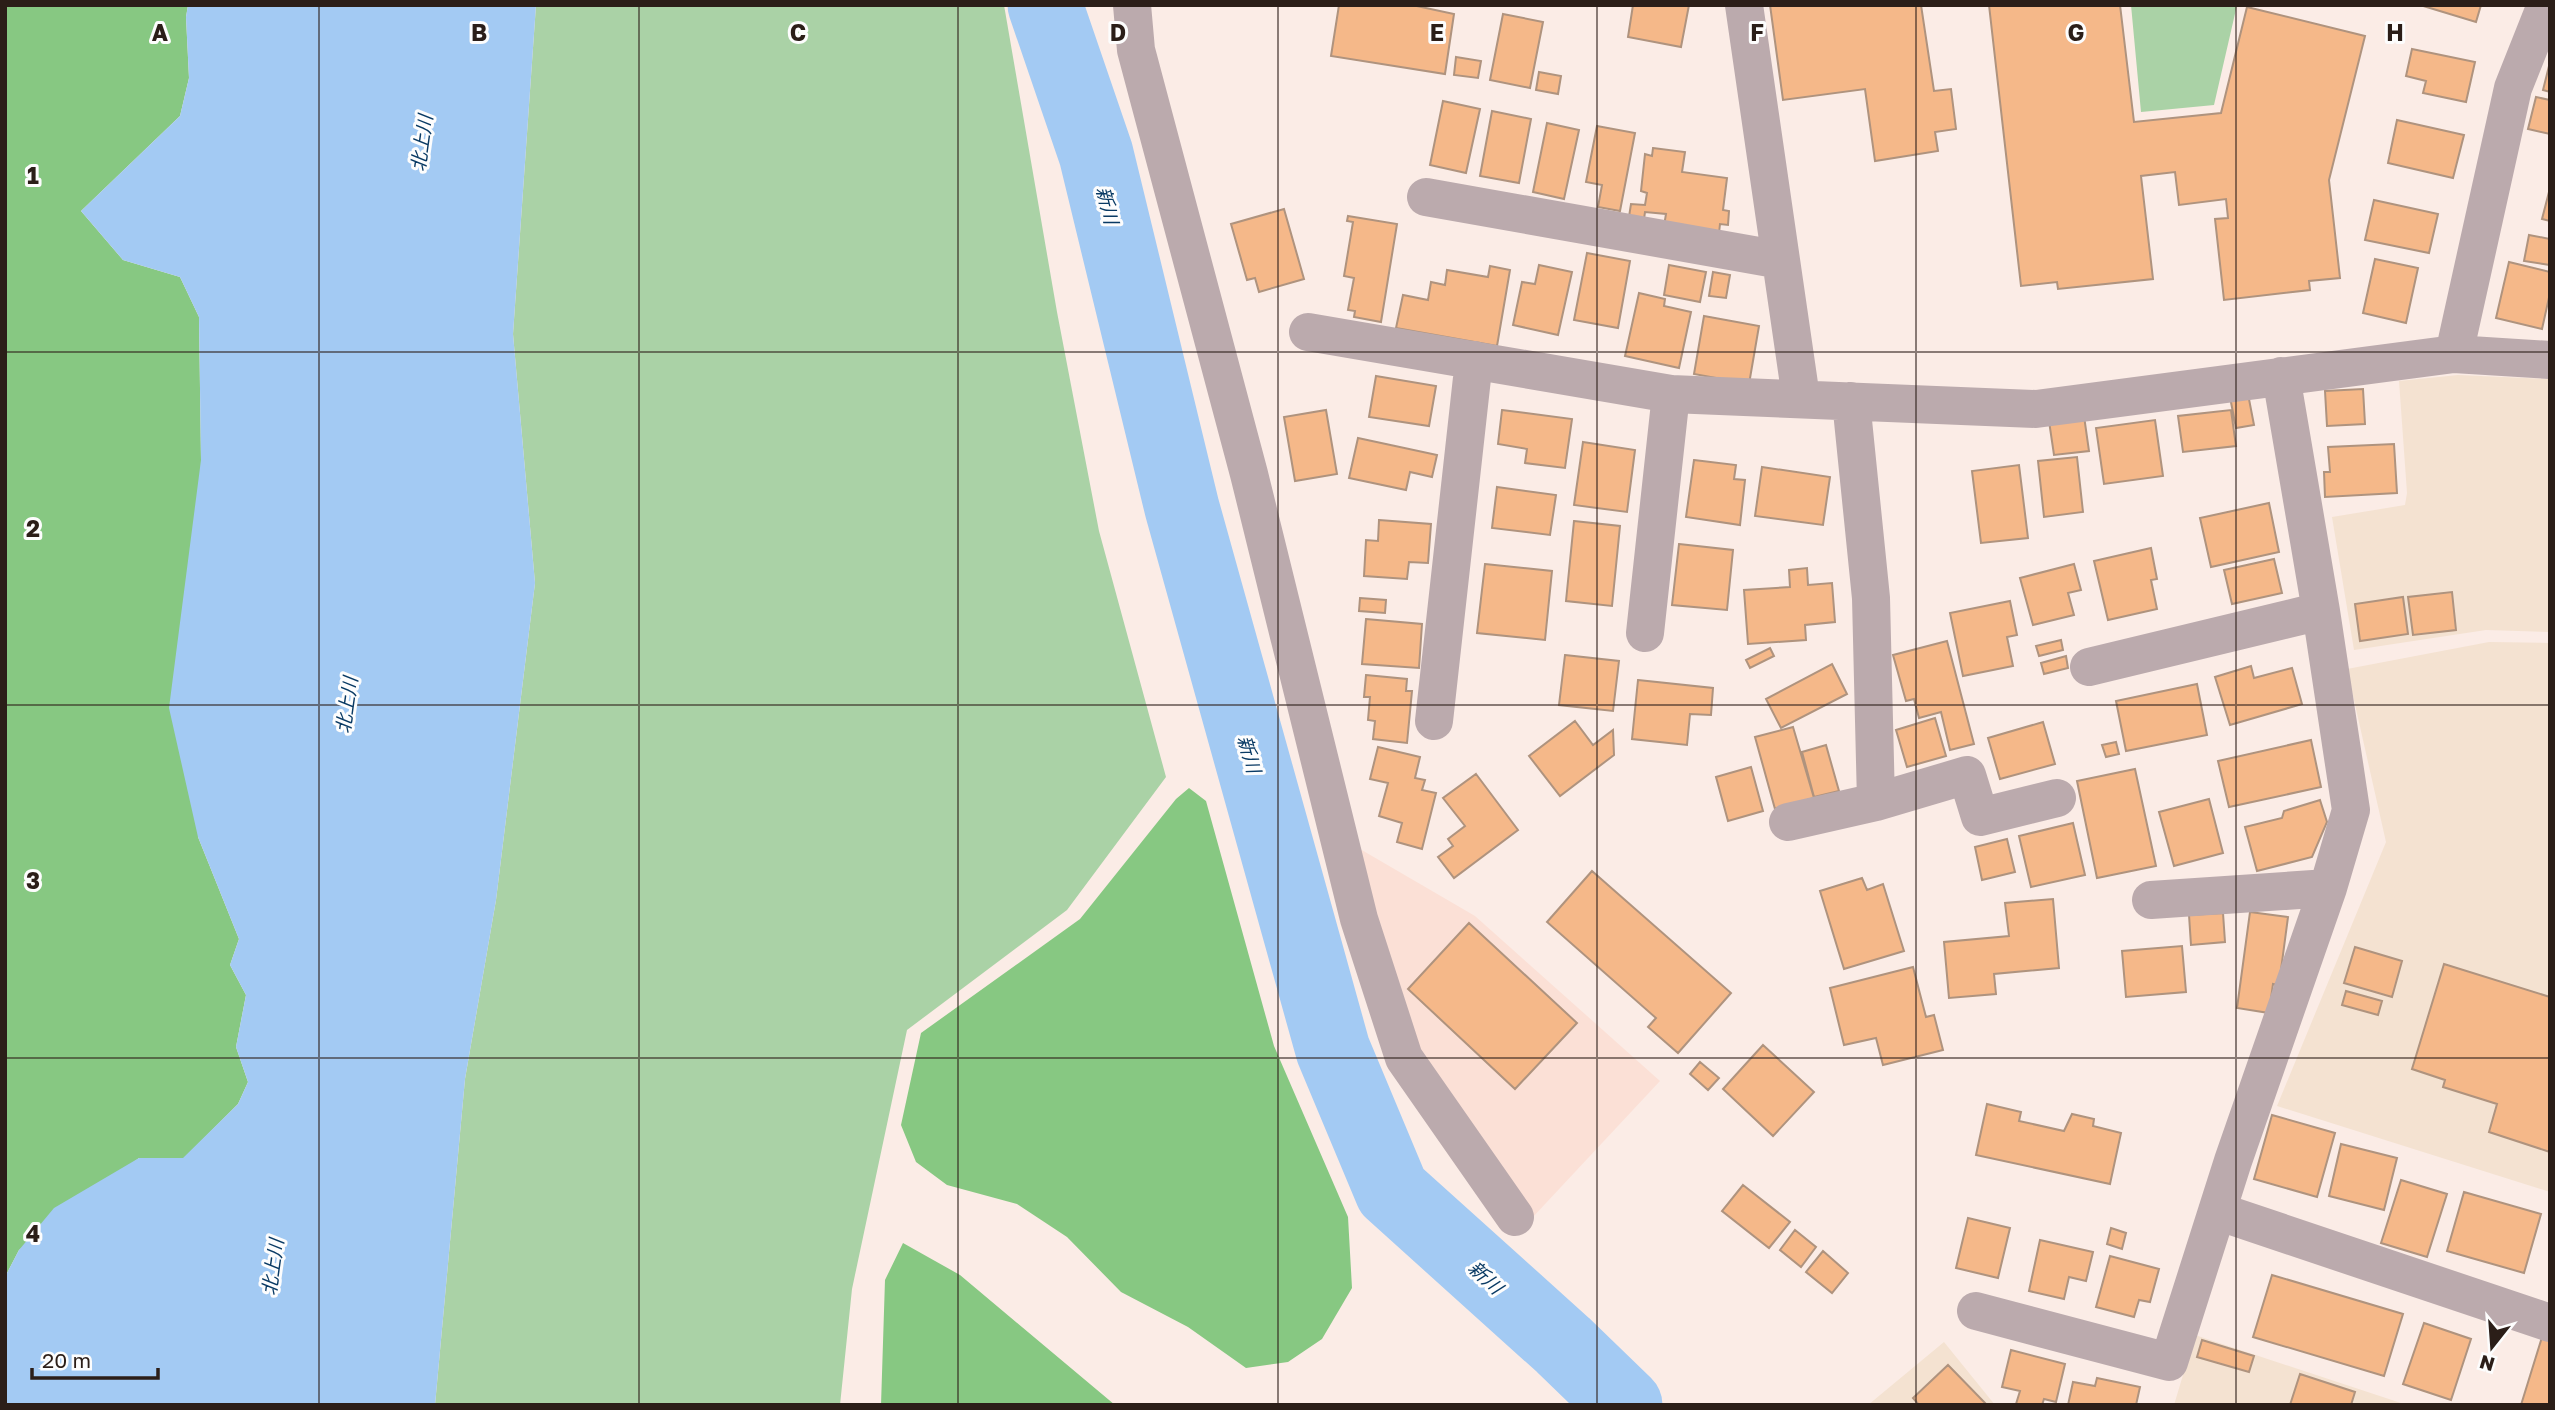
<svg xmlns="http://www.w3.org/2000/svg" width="2555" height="1410" viewBox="0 0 2555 1410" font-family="'Golos Text','Noto Sans JP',sans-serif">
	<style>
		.commercial { fill: #f4e2d1 }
		.built { fill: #fbe0d6 }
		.green { fill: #aad2a6 }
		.forest { fill: #87c882 }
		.water { fill: #a3caf3 }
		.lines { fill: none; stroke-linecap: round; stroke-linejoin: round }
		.river { stroke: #a3caf3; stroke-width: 75 }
		.building { fill: #f5b889; stroke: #af937e; stroke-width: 2 }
		.minor { stroke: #bbaaad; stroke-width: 38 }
		.grid { fill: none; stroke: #2b1e18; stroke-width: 2; stroke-opacity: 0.55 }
		.labels { text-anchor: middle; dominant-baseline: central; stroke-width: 6; stroke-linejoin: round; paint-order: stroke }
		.water-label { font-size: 19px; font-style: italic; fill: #093a64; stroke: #fdfdfd }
		.grid-label { font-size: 23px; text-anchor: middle; font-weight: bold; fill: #2b1e18; stroke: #fdfdfd; stroke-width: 6; stroke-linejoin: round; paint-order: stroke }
	</style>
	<rect width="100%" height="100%" fill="#fbece6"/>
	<!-- commercial -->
	<path class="commercial" d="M2458 375 2550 379V632L2486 630 2354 650 2332 517 2405 505 2407 493 2399 381Z
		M2489 642 2550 643V1192L2277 1106 2386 842 2347 669Z
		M2195 1335 2407 1405H2174Z
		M1944 1342 1995 1405H1868Z"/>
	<!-- built -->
	<path class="built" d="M1360 849 1475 916 1660 1081 1532 1218 1412 1054Z"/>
	<!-- green -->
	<path class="green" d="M536 5H1004L1057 312 1099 531 1166 777 1067 910 907 1030 852 1289 840 1405H435L465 1079 496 900 535 583 513 334Z
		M2131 5H2237L2214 105 2141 112Z"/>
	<!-- forest -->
	<path class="forest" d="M5 5H188L186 17 189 78 180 116 81 211 123 260 180 277 199 317 201 460 198 837 239 939 230 965 246 995 236 1047 248 1082 238 1104 183 1159 139 1158 19 1250 5 1277Z
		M1189 788 1206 801 1274 1046 1348 1217 1352 1288 1322 1339 1288 1362 1246 1368 1188 1327 1121 1292 1067 1237 1017 1204 947 1185 916 1162 901 1125 921 1033 1080 919 1176 799Z
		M903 1243 960 1275 1115 1405H881L885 1280Z"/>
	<!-- water -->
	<path class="water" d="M188 5H536L513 334 535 583 496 900 465 1079 435 1405H5V1277L19 1250 54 1208 139 1158H183L238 1104 248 1082 236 1047 246 995 230 965 239 939 198 837 169 708 201 460 199 317 180 277 123 260 81 211 180 116 189 78 186 17Z"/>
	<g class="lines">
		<!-- river -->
		<path class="river" d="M1045 5 1096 154 1182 508 1333 1050 1392 1191 1563 1345 1625 1405"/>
	</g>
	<!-- building -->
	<path class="building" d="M1339 5H1412L1454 14 1445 74 1331 56Z
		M1633 5H1689L1681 47 1628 37Z
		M1770 5H1921L1934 91 1951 89 1956 129 1935 132 1938 151 1875 161 1865 89 1783 100Z
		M1989 5H2120L2134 122 2221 113 2247 7 2365 36 2329 180 2340 278 2309 281 2310 290 2224 300 2215 219 2228 218 2226 199 2179 205 2175 172 2141 176 2153 279 2058 289 2057 282 2021 286Z
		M2420 5H2481L2476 22Z
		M1503 14 1543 22 1530 88 1490 80Z
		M2412 49 2475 62 2466 102 2423 93 2426 81 2406 76Z
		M1456 57 1481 61 1478 78 1454 75Z
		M2550 62V92L2543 90Z
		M1539 72 1561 76 1558 94 1536 90Z
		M2536 97 2550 100V134L2528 129Z
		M1443 101 1480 109 1466 173 1430 165Z
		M1492 111 1531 119 1519 183 1480 176Z
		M2397 120 2464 135 2453 178 2388 163Z
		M1547 123 1579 130 1564 199 1533 192Z
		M1597 126 1635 133 1620 211 1598 207 1602 185 1586 182Z
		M1653 148 1685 152 1682 172 1727 178 1723 210 1729 211 1728 225 1720 224 1719 233 1664 226 1666 214 1645 212 1643 226 1628 223 1631 204 1645 205 1647 193 1641 191 1645 154 1652 156Z
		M2550 188V221L2542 219Z
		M2374 200 2438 214 2429 253 2365 240Z
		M1284 209 1304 279 1259 292 1255 278 1247 280 1231 224Z
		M1348 216 1397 224 1381 322 1354 317 1355 311 1348 310 1354 278 1344 276 1353 222 1347 221Z
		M2529 235 2550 239V265L2524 261Z
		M1587 253 1630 261 1618 328 1574 320Z
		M2375 259 2418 268 2406 323 2363 313Z
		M2509 262 2550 272V293L2542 329 2496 318Z
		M1539 265 1572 272 1558 335 1513 325 1522 282 1535 284Z
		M1669 265 1706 272 1700 302 1664 295Z
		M1490 266 1510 270 1497 346 1396 328 1403 295 1428 300 1431 282 1445 285 1447 270 1488 277Z
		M1713 272 1730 275 1726 298 1709 296Z
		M1639 293 1665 299 1664 306 1691 312 1679 368 1625 356Z
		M1704 316 1759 326 1749 384 1694 374Z
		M1376 376 1436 386 1429 426 1369 417Z
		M2363 389 2365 424 2327 426 2325 391Z
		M2248 394 2254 425 2236 428 2230 397Z
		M1326 410 1337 474 1295 481 1284 417Z
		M1502 410 1572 419 1565 468 1525 463 1527 449 1498 444Z
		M2231 410 2236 446 2183 452 2178 416Z
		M2084 416 2089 451 2054 455 2049 421Z
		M2155 420 2163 476 2104 484 2096 428Z
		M1358 438 1437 455 1432 477 1410 472 1406 490 1349 478Z
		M1583 442 1635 450 1627 512 1574 505Z
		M2394 444 2397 493 2325 497 2324 472H2330L2328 447Z
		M2077 457 2083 512 2044 517 2038 461Z
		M1694 460 1736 465 1734 479 1745 480 1740 525 1686 517Z
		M2019 465 2028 538 1981 543 1972 471Z
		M1762 467 1830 477 1823 525 1755 516Z
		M1497 487 1556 495 1550 535 1492 528Z
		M2269 503 2279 552 2211 567 2200 518Z
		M1379 520 1431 524 1428 563 1409 562 1407 579 1364 576 1366 540 1378 541Z
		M1574 521 1620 526 1612 606 1566 601Z
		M1679 544 1733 550 1727 610 1672 605Z
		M2151 548 2157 579 2151 580 2157 609 2108 620 2094 561Z
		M2274 559 2282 593 2232 604 2224 570Z
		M1485 564 1552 571 1545 640 1477 633Z
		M2074 564 2081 590 2068 593 2074 615 2033 625 2020 578Z
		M1807 568 1808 585 1832 583 1835 622 1805 625 1806 640 1748 644 1744 590 1790 587 1789 570Z
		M2452 592 2456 630 2413 635 2408 597Z
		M2403 597 2408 634 2360 641 2355 604Z
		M1360 598 1386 600 1385 613 1359 611Z
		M2010 601 2017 635 2007 637 2013 666 1963 676 1950 613Z
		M1366 619 1422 624 1419 668 1362 664Z
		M2061 640 2063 650 2039 656 2036 646Z
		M1947 641 1974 744 1950 750 1941 712 1919 718 1914 699 1906 701 1893 655Z
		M1770 648 1774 656 1750 668 1746 660Z
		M1565 655 1619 661 1613 711 1559 705Z
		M2066 656 2068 668 2044 674 2041 663Z
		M1832 664 1847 694 1781 728 1766 699Z
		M2251 666 2254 678 2292 668 2302 704 2230 725 2215 677Z
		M1366 675 1407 679 1406 691H1412L1407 743 1373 739 1375 721 1368 720 1370 697H1364Z
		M1638 680 1713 688 1711 715 1690 714 1687 745 1632 739Z
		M2197 684 2207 735 2126 751 2116 701Z
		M1935 718 1946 756 1907 767 1896 730Z
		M1575 721 1593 745 1613 730 1614 755 1560 796 1529 756Z
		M2043 722 2055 764 2000 779 1988 738Z
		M1793 727 1814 798 1775 809 1755 737Z
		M2311 740 2321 787 2229 807 2218 761Z
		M2116 742 2119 754 2106 757 2102 745Z
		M1826 745 1839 791 1814 797 1802 752Z
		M1378 747 1420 757 1415 778 1425 780 1422 790 1436 793 1422 849 1397 842 1402 823 1379 816 1388 783 1370 779Z
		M1751 767 1763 811 1728 821 1716 777Z
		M2135 769 2156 866 2097 878 2077 781Z
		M1476 774 1518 830 1454 878 1438 857 1453 846 1448 839 1465 826 1443 798Z
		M2209 799 2223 853 2174 866 2159 812Z
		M2320 800 2327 822 2312 857 2257 871 2245 827 2282 818 2284 811Z
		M2073 823 2085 875 2031 887 2019 836Z
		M2007 839 2015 872 1982 880 1975 847Z
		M1592 871 1731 993 1678 1053 1648 1027 1656 1018 1547 922Z
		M1862 878 1867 890 1883 884 1904 951 1844 969 1820 891Z
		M2053 899 2059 968 1994 974 1996 994 1949 998 1944 942 2009 936 2005 903Z
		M2250 912 2288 917 2279 985 2273 984 2269 1013 2237 1008Z
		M2223 913 2225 942 2191 945 2189 915Z
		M1469 923 1577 1023 1515 1089 1408 989Z
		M2182 946 2186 992 2126 997 2122 951Z
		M2355 947 2402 961 2392 997 2344 983Z
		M2444 964 2550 997V1152L2489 1132 2497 1104 2443 1087 2445 1080 2412 1069Z
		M1913 967 1926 1017 1934 1015 1943 1050 1883 1065 1876 1038 1844 1045 1830 988Z
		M2346 991 2382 1001 2378 1015 2342 1005Z
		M1763 1045 1814 1092 1773 1136 1723 1089Z
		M1700 1062 1719 1078 1708 1090 1690 1074Z
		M1987 1104 2021 1112 2019 1121 2064 1131 2072 1114 2094 1119 2093 1126 2121 1133 2110 1184 1976 1155Z
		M2272 1115 2335 1133 2317 1197 2254 1179Z
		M2341 1144 2397 1158 2384 1210 2329 1196Z
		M2401 1180 2447 1194 2427 1257 2381 1243Z
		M1743 1185 1790 1222 1769 1248 1722 1211Z
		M2464 1192 2541 1214 2524 1273 2447 1251Z
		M1968 1218 2010 1228 1998 1278 1956 1268Z
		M2111 1228 2126 1233 2122 1249 2107 1244Z
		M1795 1230 1816 1247 1801 1267 1780 1250Z
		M2040 1240 2093 1252 2086 1281 2069 1277 2064 1299 2029 1291Z
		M1823 1251 1848 1273 1832 1293 1806 1272Z
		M2110 1256 2159 1269 2150 1302 2139 1300 2134 1317 2096 1307Z
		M2272 1275 2403 1314 2384 1376 2253 1337Z
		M2424 1323 2471 1339 2451 1400 2403 1384Z
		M2543 1334 2550 1336V1405H2521Z
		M2202 1340 2254 1356 2249 1372 2197 1357Z
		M2011 1350 2065 1364 2056 1402 2044 1399 2042 1405 2016 1404 2020 1391 2002 1387Z
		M1948 1365 1987 1405H1919L1913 1398Z
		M2300 1374 2355 1392 2351 1405H2290Z
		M2097 1378 2140 1387 2136 1405H2068L2073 1382 2095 1386Z"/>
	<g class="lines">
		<!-- minor -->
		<path class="minor" d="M1132 5 1136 50 1249 474 1359 919 1404 1058 1515 1217
			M1744 5 1801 398
			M1426 197 1781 260
			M1308 332 1671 394 2036 409 2454 354 2550 360
			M2454 354 2513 88 2546 5
			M1851 401 1871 598 1876 802
			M1645 633 1671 394
			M2089 667 2321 611
			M1434 721 1474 360
			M1788 822 1876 802 1967 775 1980 817 2057 798
			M2151 900 2328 888
			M2217 1211 2550 1323
			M1976 1311 2169 1362 2233 1161 2328 888 2351 810 2321 611 2281 376"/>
	</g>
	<!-- grid -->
	<path class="grid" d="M319 5V1405M639 5V1405M958 5V1405M1278 5V1405M1597 5V1405M1916 5V1405M2236 5V1405M5 352H2550M5 705H2550M5 1058H2550"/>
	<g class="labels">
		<!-- water labels -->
		<g class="water-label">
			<text transform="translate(421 143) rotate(-82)">北上川</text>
			<text transform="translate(1108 205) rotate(76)">新川</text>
			<text transform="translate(346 705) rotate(-82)">北上川</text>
			<text transform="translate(1250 754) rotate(74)">新川</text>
			<text transform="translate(272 1267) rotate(-82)">北上川</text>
			<text transform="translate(1486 1277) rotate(43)">新川</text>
		</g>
	</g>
	<g class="grid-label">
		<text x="160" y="41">A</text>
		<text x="479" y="41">B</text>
		<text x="798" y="41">C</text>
		<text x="1118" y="41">D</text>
		<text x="1437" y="41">E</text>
		<text x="1757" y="41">F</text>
		<text x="2076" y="41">G</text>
		<text x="2395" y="41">H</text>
		<text x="33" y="184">1</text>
		<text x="33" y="537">2</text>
		<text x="33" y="889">3</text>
		<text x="33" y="1242">4</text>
	</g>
	<!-- border -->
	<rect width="2555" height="1410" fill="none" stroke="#2b1e18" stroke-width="14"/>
	<!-- north arrow -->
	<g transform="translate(2492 1347) rotate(197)" stroke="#fdfdfd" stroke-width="5" paint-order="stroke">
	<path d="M0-5L12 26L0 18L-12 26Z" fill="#2b1e18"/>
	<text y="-10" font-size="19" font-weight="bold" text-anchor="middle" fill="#2b1e18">N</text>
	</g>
	<!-- scale -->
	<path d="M32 1368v10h126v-10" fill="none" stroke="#2b1e18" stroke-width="3.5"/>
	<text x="42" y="1368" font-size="21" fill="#2b1e18" stroke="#fdfdfd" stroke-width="5" paint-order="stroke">20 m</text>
</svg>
